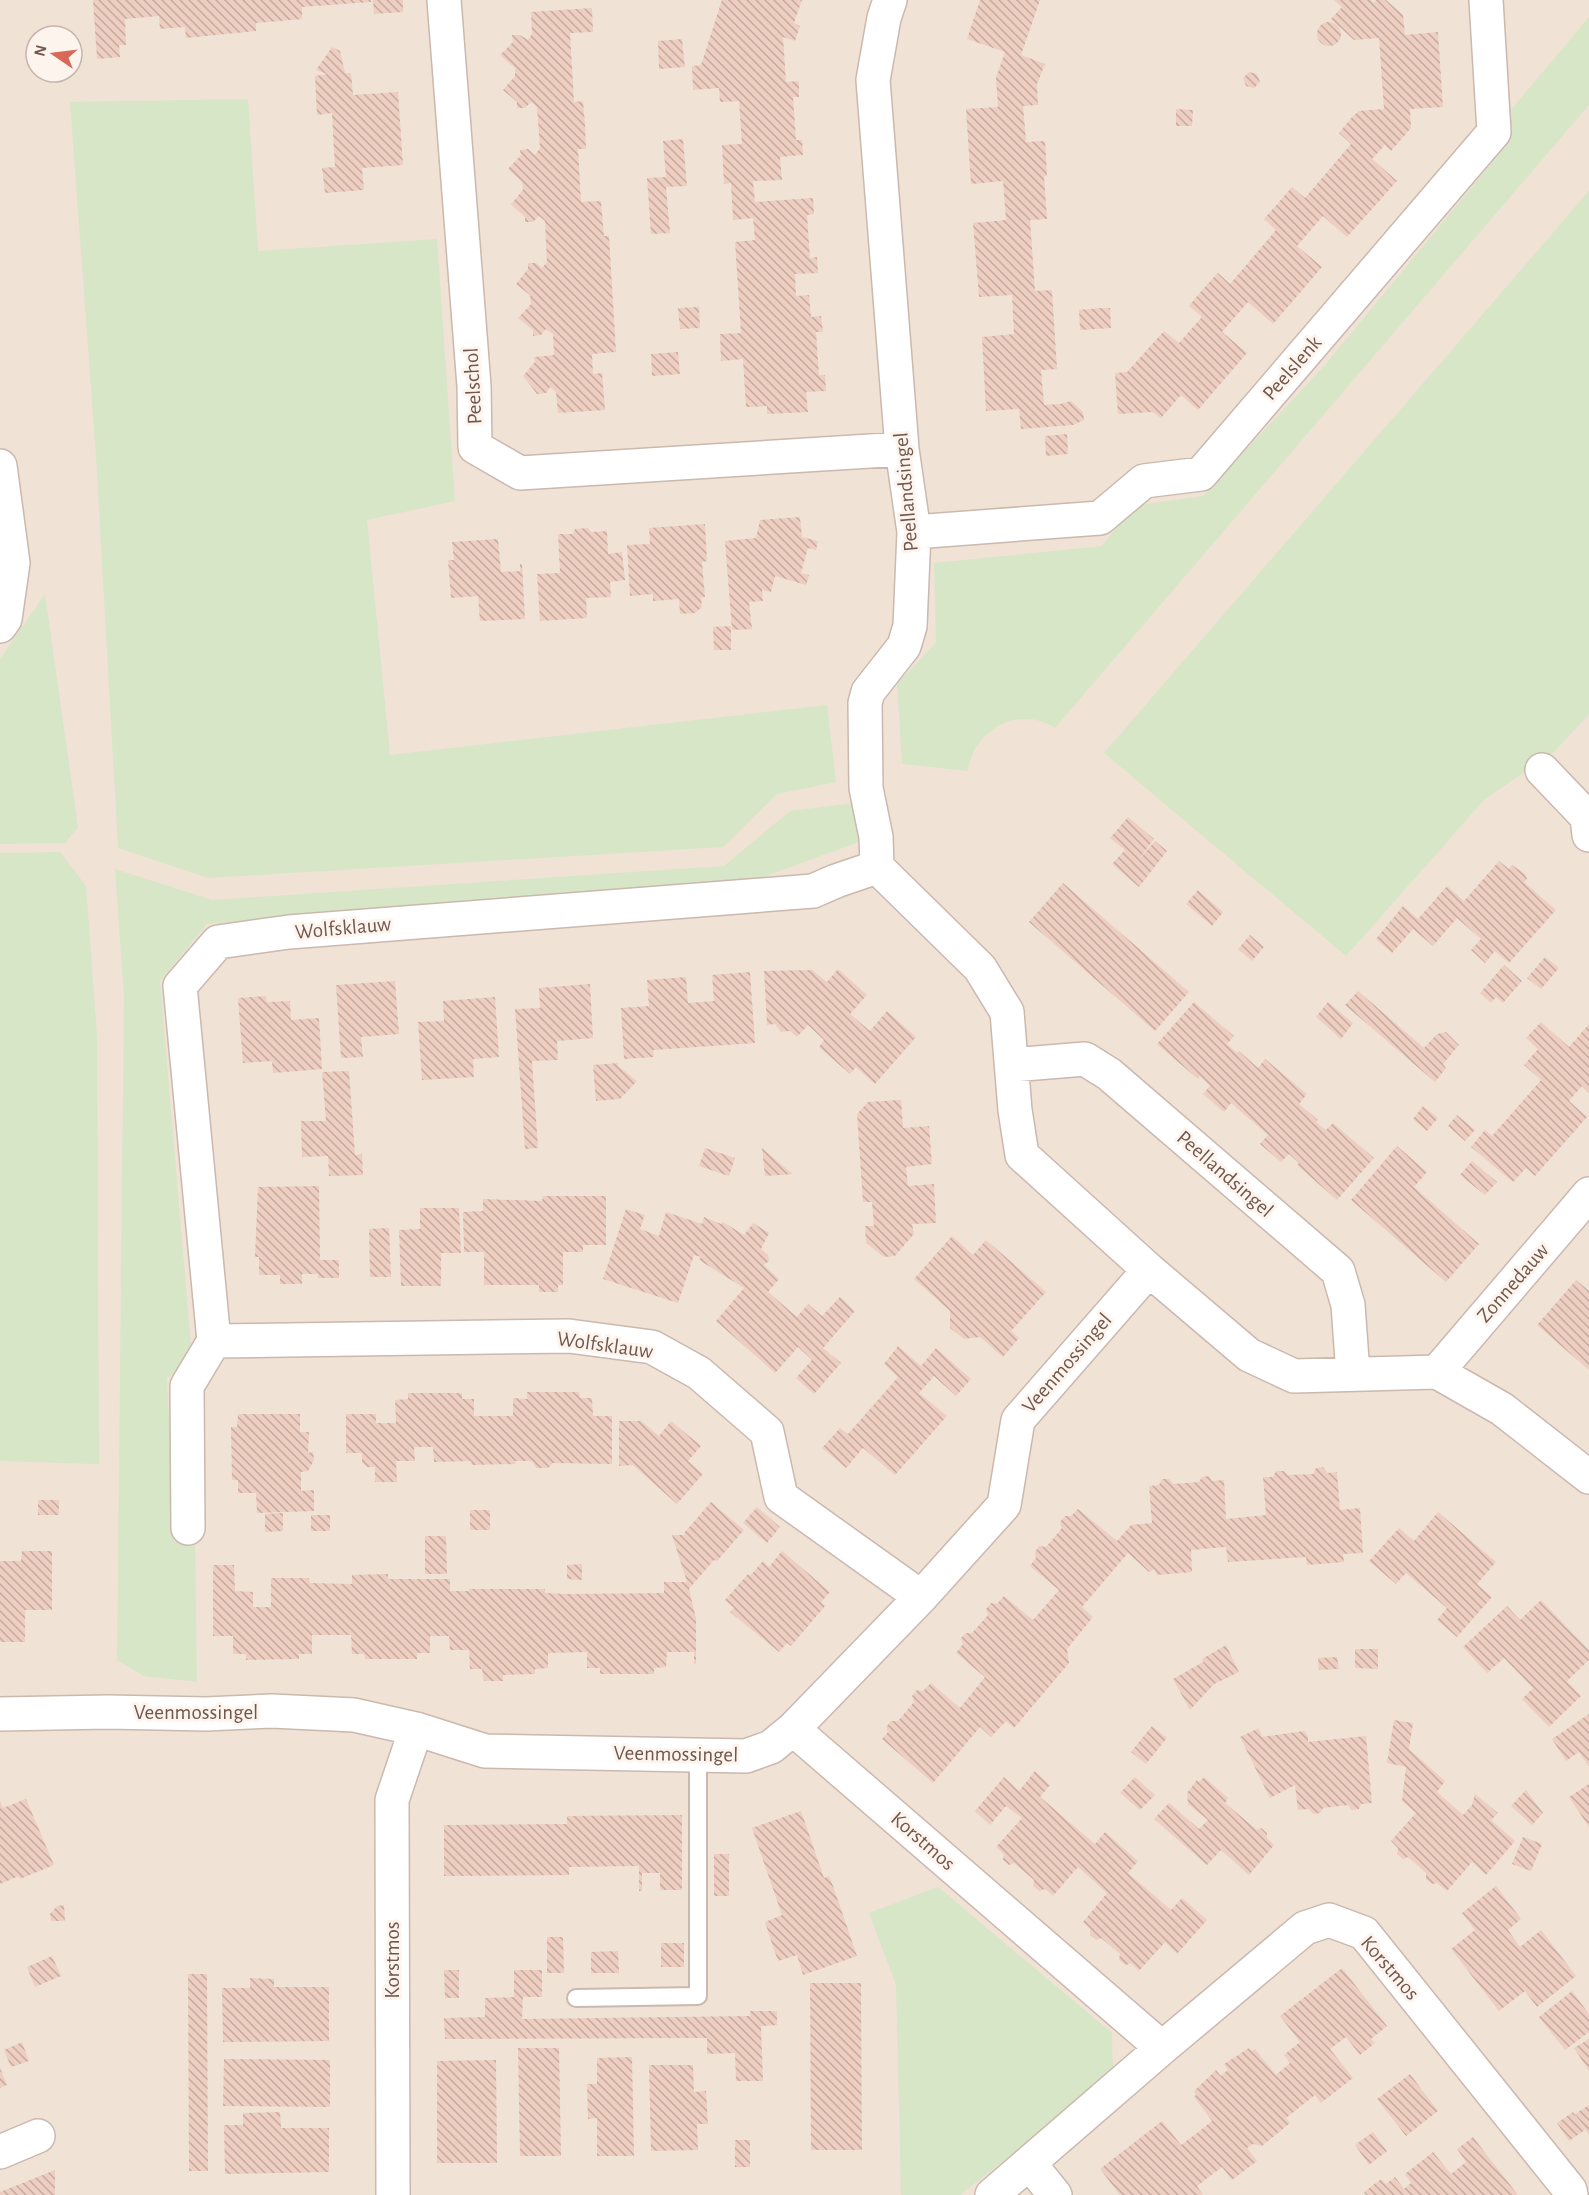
<svg xmlns="http://www.w3.org/2000/svg" width="1589" height="2195" viewBox="0 0 1589 2195" font-family="'Alegreya Sans',sans-serif">
	<style>
		.residential { fill: #f1e2d6; fill-rule: evenodd }
		.green { fill: #d6e6c6 }
		.building { fill: url(#building-back-hatch) }
		.lines { fill: none; stroke-linecap: round; stroke-linejoin: round }
		.service-casing { stroke: #cbb8ae; stroke-width: 20 }
		.minor-casing { stroke: #cbb8ae; stroke-width: 36 }
		.service { stroke: #fff; stroke-width: 16 }
		.minor { stroke: #fff; stroke-width: 33 }
		.labels { text-anchor: middle; dominant-baseline: central; stroke-width: 6; stroke-linejoin: round; paint-order: stroke }
		.street-label { font-size: 21px; fill: #71574e; stroke: #fdf5ed }
	</style>
	<defs>
		<pattern id="building-back-hatch" width="6" height="6" patternUnits="userSpaceOnUse" patternTransform="scale(1.5)"><rect width="6" height="6" fill="#edcec1"/><path d="M-1 5l2 2M0 0l6 6M5-1l2 2" fill="none" stroke="#c4aa9f"/></pattern>
	</defs>
	<rect width="100%" height="100%" fill="#faf1e7"/>
	<!-- residential -->
	<path class="residential" d="M0 0H1589V2195H0ZM36 36H72V72H36Z"/>
	<!-- green -->
	<path class="green" d="M1589 17V105L1055 728C1019 704 973 730 968 771L902 764 897 684 936 642 934 563 1102 546 1132 506 1203 496 1324 366 1510 141V111Z
		M248 99 258 251 437 239 455 501 367 520 390 755 827 705 836 782 777 794 723 847 208 878 118 848 96 456 70 102Z
		M1589 191V714L1554 752 1485 799 1346 956 1104 753Z
		M45 594 78 827 65 843 0 844V659Z
		M854 803 859 842 760 878 207 924 160 981 191 1346 188 1364 167 1378 174 1541 195 1543 197 1682 144 1676 117 1660 124 996 115 869 212 900 724 866 790 811Z
		M60 852 86 886 97 1035 99 1464 0 1461V853Z
		M938 1887 1112 2033 1113 2075 960 2195H901L896 1985 869 1913Z"/>
	<!-- building -->
	<path class="building" d="M93 0H371V2L302 7V19L256 23V31L186 38 185 27 160 29 159 16 125 19 126 45H119L120 57 97 59Z
		M373 0H403V12L374 14Z
		M722 0H802L794 23 800 26 795 41 783 37 786 82 799 81V97H793L796 140H802L803 155 780 157 782 180 753 181 755 202 813 198 814 214 807 215 810 258 817 257 818 273 795 274 796 296 809 295 811 317 821 316 823 332H816L819 375H825L826 391 806 392 808 412 767 414V406L746 407 743 359 721 361 720 334 741 333 735 242 755 240 753 218 733 220 731 183 724 184 722 145 742 144 739 101 720 102 719 88 693 90 692 66 701 65Z
		M980 0H1040L1021 55 1045 64 1037 84 1038 105 1023 106 1026 140 1025 142 1045 141 1047 176H1044L1047 219 1030 220 1035 291 1052 290 1057 369 1041 370 1044 405 1060 404 1071 401 1083 412 1084 420 1073 425 1021 429 1019 409 986 411 982 337 1014 334 1012 295 979 297 973 223 1006 220 1003 181 971 184 966 109 998 107 996 78 1005 52 967 39Z
		M1334 0H1371L1374 3 1376 0H1386L1403 15 1405 35 1438 32 1443 107 1410 109 1411 128 1391 151 1385 145 1372 159 1397 181 1347 237 1323 216 1297 246 1322 267 1273 324 1248 302 1222 332 1247 353 1198 410 1181 395 1161 418 1153 412 1118 414 1115 373 1127 372 1164 331 1179 343 1202 317 1189 306 1203 289 1218 273 1230 284 1276 230 1264 219 1292 187 1305 198 1351 144 1339 133 1352 117 1359 111 1384 109 1379 38 1354 40 1331 19 1342 7Z
		M592 8 593 32 570 33 574 102 583 101 585 124 586 149H578L581 202 601 201 604 236H609L616 352 592 354 593 374 602 373 605 410 558 413 556 392 550 387 546 393 537 394 523 376 535 362 534 357 554 355 553 334 546 329 541 335 533 336V330L518 318 531 304 530 295 516 284 528 269V263H536L542 268 547 262 546 242 545 221 539 216 533 222H525V217L511 204 523 190 522 182 508 169 521 155 520 150 528 149 535 155 540 148 537 107 531 102 525 108H517V102L503 90 515 76V68L500 55 513 42 512 35H520L528 40 532 34 531 12Z
		M1317 34a12 12 0 1 1 24 0a12 12 0 1 1-24 0Z
		M682 39 685 67 659 69 658 41Z
		M332 47 340 51 345 73H351L353 95 398 92 403 165 362 168 364 190 325 193 322 168 335 167 333 134 332 113 317 115 315 76 327 74 316 70Z
		M1249 72 1257 74 1260 82 1254 88 1246 86 1243 78Z
		M1176 109 1193 110 1192 126H1176Z
		M683 139 687 186 666 187 670 233 651 234 647 178 666 177 663 141Z
		M699 307 700 328 680 329 678 308Z
		M1102 308H1110L1111 328 1080 330 1079 310Z
		M678 352 680 374 652 376 651 354Z
		M1067 434 1068 454 1046 456 1045 436Z
		M800 517 802 537 818 541 816 550 808 548 801 573 809 575 806 585 775 576 771 592 762 590 763 601 749 602 752 629 732 630 725 541 756 538 760 520Z
		M705 524 707 561 702 562 705 597 701 598 702 607 695 613 680 614 679 599 653 601V594L630 596 627 545 650 544 649 528Z
		M588 528 591 532 607 531 608 554 622 552 625 580 610 582 611 597 586 598 587 618 540 621 537 574 560 573 558 534H573L575 529Z
		M498 539 501 572 520 571V564H522L525 619 480 621 478 596 451 598 448 560H454L452 542Z
		M731 626V650H714L713 627Z
		M1128 817 1154 839 1137 862 1155 841 1167 851 1139 887 1112 864 1125 850 1110 838Z
		M1499 861 1509 869 1512 865 1525 874 1527 879 1524 882 1556 910 1509 963 1495 951 1485 963 1471 950 1481 939 1457 918 1433 946 1413 929 1392 953 1376 939 1403 906 1418 919 1447 886 1464 901Z
		M1063 883 1189 992 1155 1031 1029 922Z
		M1198 890 1223 912 1212 926 1186 904Z
		M1250 935 1264 947 1252 961 1238 949Z
		M1545 957 1559 968 1541 989 1527 978Z
		M1504 965 1522 981 1503 1003 1496 997 1491 1003 1480 993Z
		M838 969 867 995 850 1014 870 1031 887 1011 916 1037 875 1084 856 1067 850 1074 819 1047 824 1040 808 1025 797 1037 790 1031 781 1032 775 1024 767 1025 764 971 812 970 827 982Z
		M750 972 755 1043 653 1050 654 1057 624 1059 621 1008 649 1006 647 980 686 977 688 1003 714 1001 712 975Z
		M395 981 399 1034 361 1037 363 1057 341 1058 336 985Z
		M590 984 593 1038 557 1041 558 1060 532 1061 538 1148 525 1149 515 1009 540 1008 539 988Z
		M1358 991 1424 1048 1437 1034 1446 1032 1459 1045 1443 1064 1446 1068 1435 1082 1345 1005Z
		M266 996 267 1002 290 1001 291 1020 319 1018 322 1069 273 1073 272 1061 243 1063 238 998Z
		M495 997 499 1057 473 1059 474 1077 422 1080 418 1022 444 1021 443 1001Z
		M1194 1002 1234 1036 1227 1044 1237 1053 1239 1051 1258 1068 1265 1059 1307 1094 1299 1104 1318 1120 1316 1122 1326 1130 1333 1123 1374 1158 1337 1200 1297 1165 1299 1163 1289 1154 1281 1162 1260 1144 1268 1135 1231 1103 1224 1112 1203 1094 1210 1086 1200 1076 1198 1079 1157 1044Z
		M1328 1002 1353 1023 1341 1039 1316 1017Z
		M1541 1022 1569 1047 1589 1024V1093L1582 1086 1569 1101 1587 1117 1535 1176 1526 1168 1513 1182 1471 1147 1485 1130 1492 1136 1541 1080 1524 1065 1538 1049 1526 1038Z
		M618 1063V1066L637 1081 620 1099 596 1101 593 1065Z
		M349 1071 355 1155 362 1154 363 1175 329 1176 328 1156 302 1157 301 1121H326L322 1072Z
		M901 1100 903 1128 929 1126 932 1164 906 1167 908 1186 934 1184 936 1223 912 1224 914 1234 895 1256 884 1257 866 1243 865 1226H874L872 1202H863L857 1114 868 1102Z
		M1423 1106 1438 1118 1427 1131 1413 1119Z
		M1457 1115 1475 1130 1465 1141 1448 1126Z
		M1397 1146 1427 1172 1414 1187 1479 1244 1446 1282 1351 1200Z
		M705 1148 735 1158 729 1176 699 1166Z
		M762 1148 777 1161 793 1174 765 1176Z
		M1472 1161 1497 1182 1485 1195 1460 1175Z
		M319 1186 320 1260H339V1278H318V1274H302V1284H280V1275H259V1257H255L258 1187Z
		M543 1196H606V1245H583V1252H563V1285H558V1292H539V1285H484V1252H464L463 1212 483 1211V1199L542 1201Z
		M420 1208H459L461 1253H441V1286H401L399 1230 420 1229Z
		M626 1209 645 1215 640 1229 659 1236 666 1212 702 1224 704 1217 721 1224 723 1222 744 1235 753 1223 769 1233 761 1249 768 1255 769 1261 764 1265 779 1279 768 1292 797 1317 808 1304 822 1316 840 1297 855 1311 823 1348 841 1363 814 1394 796 1378 812 1360 798 1347 775 1373 716 1321 744 1288 699 1260 701 1257 694 1255 678 1303 603 1279Z
		M389 1228 391 1277H370L369 1229Z
		M952 1236 973 1255 986 1240 1046 1292 1011 1331 1019 1338 1003 1357 980 1337 964 1339 950 1328V1311L914 1279Z
		M1576 1280 1589 1291V1370L1537 1325Z
		M898 1346 921 1366 936 1348 971 1379 956 1396 934 1376 919 1393 947 1416 895 1475 863 1448 846 1468 822 1448 840 1428 848 1434 898 1377 884 1364Z
		M527 1392H579L580 1398H592L593 1416H612V1464L553 1463 548 1468H536L532 1461H515V1464L472 1465 471 1461 434 1462 433 1447H414L415 1461H396L397 1482H375V1467H367L362 1462V1453H346V1414H376V1423H396L395 1400 408 1399V1393H462V1399H474V1416H513V1398L527 1399Z
		M238 1414H300V1432H309L308 1453 313 1452 314 1460 308 1471 301 1472V1491L314 1490V1511L257 1513 256 1493H238V1480H232L231 1427H237Z
		M619 1421H641L659 1436 671 1421 701 1446 688 1461 703 1474 677 1504 633 1465 619 1466Z
		M1323 1467 1327 1473 1337 1472 1340 1510 1360 1508 1363 1553 1343 1554 1344 1562 1307 1565 1306 1557 1228 1562 1226 1547 1191 1550 1192 1572 1157 1575 1154 1569 1149 1572 1128 1553 1082 1607 1093 1617 1067 1649 1069 1663 1014 1728 1006 1721 991 1737 980 1727 933 1783 882 1739 888 1732 886 1727 891 1721H898L914 1702 912 1696 917 1690 923 1691 931 1683 960 1708 985 1677 956 1653 963 1644 961 1638 966 1633H972L988 1615 986 1609 991 1603 997 1604 1004 1596 1033 1620 1059 1590 1030 1566 1036 1558 1035 1552 1039 1546 1046 1547 1062 1528 1060 1522 1065 1516H1071L1078 1509 1117 1541 1131 1525 1152 1523 1149 1486 1159 1485 1162 1479H1169L1173 1484 1199 1482 1202 1477 1209 1476 1212 1481 1224 1480 1226 1519 1266 1515 1263 1477H1273L1276 1471H1284L1288 1475 1313 1474 1316 1468Z
		M38 1500H59V1515H38Z
		M711 1502 744 1530 717 1561 714 1560 689 1589 696 1619V1664H694V1652H667L666 1667 654 1668V1674H600V1668H587V1652L548 1653V1668L535 1669V1674L503 1675V1681H484L482 1669H470L469 1650H450L449 1636H430V1653H417V1659H365L364 1654H352L351 1635H312V1654H299V1659L246 1660V1654H233V1636H213V1565H234L235 1591 253 1592V1607H271V1578H309L310 1583 352 1584V1575L388 1574V1579H450V1591H469V1589H545V1593L567 1594 664 1593V1582H687L672 1535H686L684 1533Z
		M757 1507 780 1527 767 1543 743 1523Z
		M470 1510H490V1530H470Z
		M1438 1512 1496 1562 1477 1584 1492 1597 1457 1637 1437 1620 1447 1608 1406 1573 1396 1584 1369 1561 1399 1528 1414 1541Z
		M283 1513V1531L265 1532V1514Z
		M311 1515H330V1531H311Z
		M425 1536H446L447 1574H425Z
		M22 1551H52V1610H25V1642H0V1561H21Z
		M782 1551 830 1592 821 1602 825 1606 791 1646 787 1643 779 1652 730 1612 734 1608 725 1600 748 1574 750 1576 763 1561 769 1567Z
		M582 1564V1580L567 1579V1565Z
		M1541 1600 1589 1650V1660L1567 1681 1581 1696 1549 1727 1522 1699 1533 1688 1504 1658 1487 1673 1463 1647 1507 1606 1520 1620Z
		M1226 1645 1239 1672 1214 1684 1190 1710 1173 1679 1203 1662 1208 1671 1202 1659Z
		M1355 1649H1378V1669L1355 1668Z
		M1337 1657 1339 1669 1319 1670 1318 1658Z
		M1589 1714V1767L1579 1752 1566 1761 1552 1739Z
		M1394 1720 1413 1723 1409 1749 1445 1781 1437 1792 1463 1815 1472 1805 1475 1794 1498 1813 1491 1820 1515 1841 1486 1875 1472 1862 1447 1891 1437 1883 1432 1884 1426 1879V1873L1408 1857 1403 1859 1397 1854 1398 1848 1391 1841 1416 1813 1402 1801 1406 1767 1387 1763Z
		M1152 1726 1167 1738 1146 1764 1131 1752Z
		M1259 1728 1262 1737 1304 1731 1308 1736V1742L1366 1736 1372 1803 1361 1804 1359 1809 1352 1810 1348 1805 1323 1808 1320 1813 1313 1814 1309 1809 1298 1810 1295 1785 1270 1798 1240 1737Z
		M1035 1771 1050 1785 1040 1797 1095 1844 1105 1832 1138 1861 1128 1873 1171 1910 1182 1898 1207 1920 1177 1954 1165 1942 1139 1971 1131 1963 1126 1965 1119 1960 1120 1954 1101 1938 1096 1940 1090 1935V1929L1083 1922 1107 1893 1078 1867 1053 1896 1045 1889 1039 1891 1033 1886 1034 1880 1014 1863 1009 1865 1003 1860 1004 1854 996 1847 1022 1818 1006 1806 990 1825 975 1811 1004 1777 1019 1791Z
		M1135 1777 1155 1795 1140 1810 1120 1793Z
		M1204 1777 1228 1798 1225 1803 1257 1830 1261 1828 1267 1833V1838L1274 1845 1249 1875 1221 1850 1207 1865 1154 1819 1169 1803 1199 1829 1208 1820 1188 1804 1187 1793 1197 1780 1199 1782Z
		M1589 1784V1827L1569 1797Z
		M1526 1790 1543 1813 1532 1825 1511 1806Z
		M26 1799 54 1865 20 1879 19 1876 0 1884V1801L3 1808Z
		M801 1811 824 1878 829 1876 832 1883 857 1956 803 1975 797 1955 778 1961 772 1944 765 1922 782 1915 752 1828Z
		M682 1815V1890H660V1873H642V1891H639V1866L569 1867V1875L444 1876V1825L563 1824H567V1816Z
		M1523 1837 1542 1844 1531 1871 1512 1864Z
		M714 1854H729V1896H714Z
		M1496 1886 1521 1919 1508 1930 1520 1947 1541 1930 1576 1976 1537 2007 1525 1991 1499 2011 1451 1949 1475 1930 1462 1913Z
		M64 1905 65 1921H51L50 1914 57 1906Z
		M547 1937H563L564 1973H547Z
		M661 1943H684V1967H661Z
		M618 1951 619 1973H591V1952Z
		M52 1956 61 1976 35 1987 27 1967Z
		M1342 1968 1387 2026 1371 2039 1375 2043 1360 2055 1346 2037 1330 2049 1353 2078 1321 2103 1315 2095 1286 2118 1290 2123 1262 2146 1253 2144 1247 2148 1257 2161 1232 2180 1222 2167 1197 2186 1203 2195H1120L1100 2169 1162 2121 1181 2145 1197 2133 1212 2121 1194 2097 1196 2095 1194 2091 1216 2070 1221 2076 1224 2073 1228 2070 1224 2064 1249 2048 1252 2051 1255 2049 1276 2075 1290 2063 1284 2055 1300 2042 1280 2016Z
		M444 1970H459V1998H445Z
		M514 1970H542V1997H523L522 2019 750 2016V2011H777V2025L761 2026 763 2081H736L735 2053 707 2054V2038L445 2039 444 2018 485 2017V1998L514 1997Z
		M188 1974H207L208 2171H189Z
		M250 1978 274 1979V1987H329V2041L223 2042 222 1988H250Z
		M810 1983H861L862 2150H811Z
		M1572 1991 1589 2014V2032L1565 2050 1539 2017Z
		M1589 2039V2071L1574 2048Z
		M22 2042 29 2061 11 2067 4 2050Z
		M518 2048H559L561 2156H520Z
		M632 2057 634 2156H597V2118L588 2119 587 2084H597V2058Z
		M224 2059 330 2060V2107L223 2106Z
		M496 2060 497 2163H437V2061Z
		M649 2065H693L694 2092 706 2091 708 2124H697L698 2150 651 2151Z
		M0 2068 7 2085 0 2088Z
		M1410 2074 1438 2111 1406 2136 1377 2099Z
		M1589 2105V2135L1575 2114Z
		M280 2112 281 2128H329V2172L225 2174 224 2125H243V2113Z
		M1573 2112 1585 2130 1569 2141 1557 2123Z
		M1373 2132 1387 2151 1369 2165 1355 2145Z
		M1473 2137 1518 2195H1366L1364 2192 1381 2179 1386 2184 1395 2177 1404 2189 1411 2183 1405 2174 1433 2152 1451 2174 1466 2162 1457 2149Z
		M735 2140H750V2167H735Z
		M55 2170V2195H0V2192Z"/>
	<g class="lines">
		<!-- service casing -->
		<g class="service-casing">
			<path id="service" d="M576 1998 698 1996V1755"/>
		</g>
		<!-- minor casing -->
		<g class="minor-casing">
			<path id="minor" d="M444 0 474 386 475 447 520 473 902 449
				M890 0 884 18 873 80 902 449 914 532 910 626 904 646 868 692 865 703 866 788 876 837 877 867 980 968 1007 1012 1015 1110 1022 1155 1149 1270 1249 1355 1294 1376 1437 1372 1502 1409 1589 1477
				M0 466 13 563 5 619 0 626
				M914 532 1100 518 1144 481 1201 474 1494 132 1486 0
				M1542 770 1587 817 1589 835
				M1012 1065 1085 1059 1109 1074 1338 1271 1348 1305 1353 1374
				M214 1341 569 1336 652 1347 699 1373 767 1432 781 1497 921 1597
				M1437 1372 1589 1194
				M188 1528 187 1386 214 1341 180 986 218 942 289 932 813 891 836 881 877 867
				M0 1714 108 1712 206 1714 272 1711 354 1715 416 1729 485 1751 746 1756 771 1747 793 1729 921 1597 1004 1505 1018 1420 1149 1270
				M793 1729 1162 2048
				M0 2152 38 2136
				M1030 2164 1055 2195
				M393 2195 392 1800 416 1729
				M992 2195 1162 2048 1305 1928 1329 1920 1364 1933 1570 2190 1571 2195"/>
		</g>
		<!-- service -->
		<use href="#service" class="service"/>
		<!-- minor -->
		<use href="#minor" class="minor"/>
	</g>
	<g class="labels">
		<!-- street labels -->
		<g class="street-label">
			<text transform="translate(1292 368) rotate(-49)">Peelslenk</text>
			<text transform="translate(473 386) rotate(-93)">Peelschol</text>
			<text transform="translate(906 492) rotate(-95)">Peellandsingel</text>
			<text transform="translate(343 928) rotate(-5)">Wolfsklauw</text>
			<text transform="translate(1225 1174) rotate(41)">Peellandsingel</text>
			<text transform="translate(1513 1283) rotate(-49)">Zonnedauw</text>
			<text transform="translate(605 1345) rotate(8)">Wolfsklauw</text>
			<text transform="translate(1067 1363) rotate(-49)">Veenmossingel</text>
			<text x="196" y="1712">Veenmossingel</text>
			<text transform="translate(676 1754) rotate(1)">Veenmossingel</text>
			<text transform="translate(923 1841) rotate(41)">Korstmos</text>
			<text transform="translate(392 1960) rotate(-90)">Korstmos</text>
			<text transform="translate(1390 1968) rotate(49)">Korstmos</text>
		</g>
	</g>
	<!-- north arrow -->
	<g transform="translate(54 54) rotate(284)"><circle r="28" fill="#fdf5ed" stroke="#c5b6ad" stroke-width="1.5"/>
	<path d="M0-4.5L10 22L0 15L-10 22Z" fill="#d86857"/>
	<text y="-9" font-size="16" font-weight="bold" text-anchor="middle" fill="#71574e">N</text>
	</g>
</svg>
